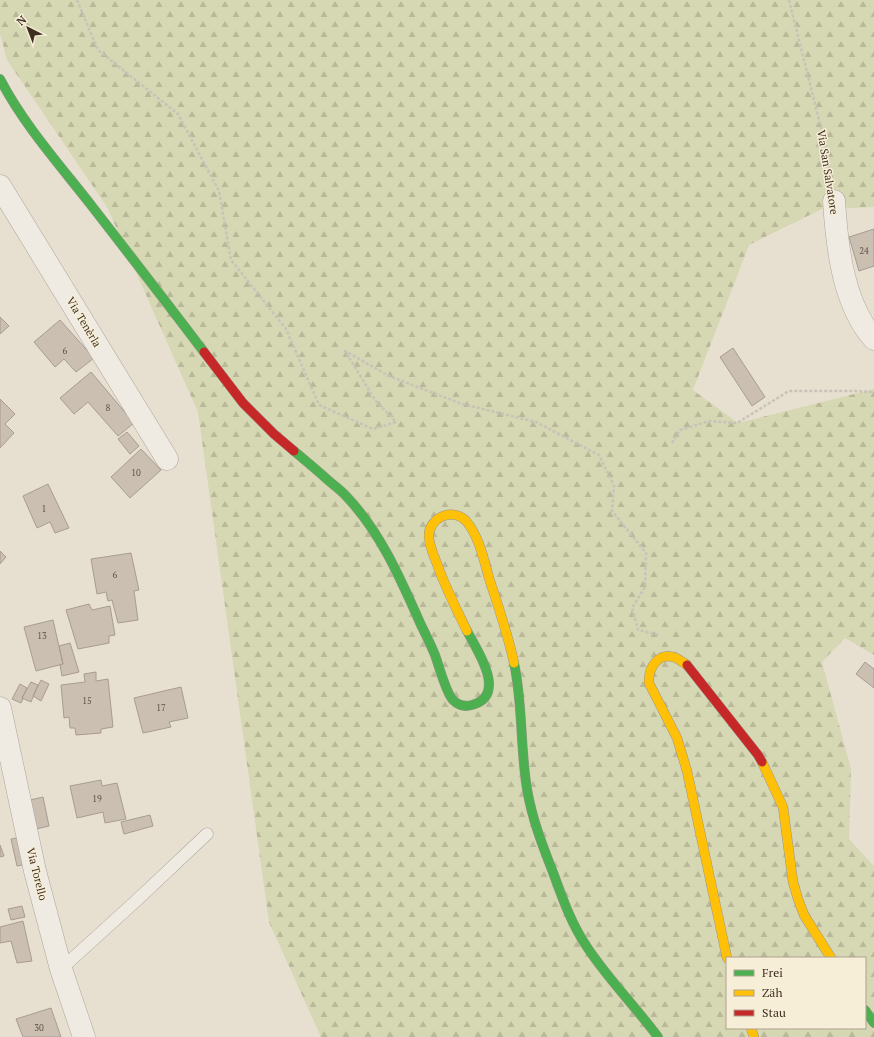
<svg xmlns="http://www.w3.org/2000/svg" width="874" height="1037" viewBox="0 0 874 1037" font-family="'PT Serif',serif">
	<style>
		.forest { fill: url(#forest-firs); fill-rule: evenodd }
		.building { fill: #cbbfb2; stroke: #a89c90 }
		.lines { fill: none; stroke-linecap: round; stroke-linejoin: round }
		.lane-casing { stroke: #ada599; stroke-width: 13 }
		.street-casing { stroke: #ada599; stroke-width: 23 }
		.fast-casing { stroke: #9c958a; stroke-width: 10 }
		.slow-casing { stroke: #9c958a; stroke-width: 10 }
		.jam-casing { stroke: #9c958a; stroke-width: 10 }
		.path { stroke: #c8c2b9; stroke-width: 2.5; stroke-dasharray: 3 2; stroke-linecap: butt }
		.lane { stroke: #efebe3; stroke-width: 12 }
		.street { stroke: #efebe3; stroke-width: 22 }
		.fast { stroke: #4caf50; stroke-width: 9 }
		.slow { stroke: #ffc107; stroke-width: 9 }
		.jam { stroke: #c62828; stroke-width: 9 }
		.labels { text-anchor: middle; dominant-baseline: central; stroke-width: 3; stroke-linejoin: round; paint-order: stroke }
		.number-label { font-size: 9px; fill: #605244 }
		.street-label { font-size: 11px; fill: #3d2e20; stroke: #f7eed8 }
	</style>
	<defs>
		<pattern id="forest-firs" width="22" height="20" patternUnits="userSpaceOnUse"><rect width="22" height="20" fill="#d6d7b3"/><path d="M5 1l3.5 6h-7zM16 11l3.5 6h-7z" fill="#b9b99a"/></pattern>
	</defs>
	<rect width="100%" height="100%" fill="#e7e0d1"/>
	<!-- forest -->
	<path class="forest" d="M0 0H874V207L822 209 749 245 693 390 738 423 874 389V655L845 638 822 662 851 769 849 839 874 866V1037H321L269 922 198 412 107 207 7 60 0 34ZM727 958H865V1028H727Z"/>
	<!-- building -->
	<path class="building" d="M874 229V266L859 271 849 237Z
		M0 317 9 326 0 334Z
		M60 320 94 358 76 372 64 359 55 367 34 342Z
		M733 348 765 397 752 406 720 357Z
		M91 372 134 423 118 436 88 402 74 414 60 398Z
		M0 399 15 414 5 424 14 433 0 448Z
		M127 432 139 446 130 454 118 439Z
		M141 449 161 470 130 498 111 477Z
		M48 484 69 528 55 533 50 522 37 528 23 496Z
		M0 551 6 557 0 564Z
		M131 553 139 590 134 591 138 620 118 623 112 600 108 601 106 592 97 594 91 559Z
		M89 604 92 610 110 606 115 635 109 636V643L78 649 66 610Z
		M53 620 63 664 36 671 24 627Z
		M70 643 79 672 62 676 60 665 63 664 59 646Z
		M865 662 874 669V688L856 674Z
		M96 672V681L108 679 113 727 101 729V733L76 735 75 728H70L69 717 64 718 61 685 85 682 84 674Z
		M41 680 49 684 41 701 33 696Z
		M31 682 38 685 31 702 22 698Z
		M20 684 27 688 22 698 23 699 21 703 12 699Z
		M181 687 188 718 169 722 171 727 143 733 134 698Z
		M101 780 102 786 117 783 126 819 105 823 103 812 77 818 70 786Z
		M43 797 49 826 36 829 30 800Z
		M150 815 153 826 124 834 121 822Z
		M21 837 27 864 17 866 11 839Z
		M0 845 4 856 0 857Z
		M22 906 25 917 11 920 8 909Z
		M23 921 32 961 17 963 11 941 0 943V927Z
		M51 1008 61 1037H23L16 1019Z"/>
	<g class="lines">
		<!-- lane casing -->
		<g class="lane-casing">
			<path id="lane" d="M61 969 137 900 207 834"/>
		</g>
		<!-- street casing -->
		<g class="street-casing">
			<path id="street" d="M0 186 167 459
				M834 201C837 247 843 304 874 339
				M0 708 35 871 61 969 84 1037"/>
		</g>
		<!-- fast casing -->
		<g class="fast-casing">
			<path id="fast" d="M0 79C24 125 59 164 91 205 129 254 167 303 204 352
				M294 451C306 461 318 471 329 481 335 486 342 491 347 497 381 533 401 580 421 625 426 635 431 645 435 655 439 666 446 693 453 700 458 705 465 707 472 705 508 695 477 650 467 631
				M514 663C523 704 520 747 527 789 532 819 543 847 554 875 563 900 572 925 587 947 608 979 635 1006 658 1037
				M865 1010 874 1023"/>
		</g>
		<!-- slow casing -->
		<g class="slow-casing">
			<path id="slow" d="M467 631C456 608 444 585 436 561 433 554 430 546 429 538 427 518 453 506 467 522 479 537 484 560 489 578 498 606 508 634 514 663
				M687 665C684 663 680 660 676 658 659 651 648 667 649 683L677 738 687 771 727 958
				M762 762 783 807 793 882 798 899 804 915 831 958
				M751 1028 754 1037"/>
		</g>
		<!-- jam casing -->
		<g class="jam-casing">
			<path id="jam" d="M204 352 243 403 274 434 294 451
				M687 665 758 755 762 762"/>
		</g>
		<!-- path -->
		<path class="path" d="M77 0 98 50 178 114 219 191 231 260 286 329 319 405 373 429 396 422 375 400 345 351 389 376 462 404 536 422 599 455 614 486 612 511 646 553 645 587 632 608 638 630 659 635
			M789 0 827 152 831 181
			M672 443 680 430 709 421 737 423 789 391H853L874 392"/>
		<!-- lane -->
		<use href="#lane" class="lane"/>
		<!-- street -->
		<use href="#street" class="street"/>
		<!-- fast -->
		<use href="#fast" class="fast"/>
		<!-- slow -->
		<use href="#slow" class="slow"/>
		<!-- jam -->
		<use href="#jam" class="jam"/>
	</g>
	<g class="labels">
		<!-- number labels -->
		<g class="number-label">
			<text x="864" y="251">24</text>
			<text x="65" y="351">6</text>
			<text x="108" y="408">8</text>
			<text x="136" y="473">10</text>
			<text x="44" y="509">1</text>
			<text x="115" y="575">6</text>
			<text x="42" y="636">13</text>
			<text x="87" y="701">15</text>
			<text x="161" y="708">17</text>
			<text x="97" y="799">19</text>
			<text x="39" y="1028">30</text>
		</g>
		<!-- street labels -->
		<g class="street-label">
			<text transform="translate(828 172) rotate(81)">Via San Salvatore</text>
			<text transform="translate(84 322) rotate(59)">Via Tenèrla</text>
			<text transform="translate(37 874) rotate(76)">Via Torello</text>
		</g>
	</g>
	<!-- legend -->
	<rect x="726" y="957" width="140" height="72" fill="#f7eed8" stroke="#ada18e"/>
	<rect x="734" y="970" width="20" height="6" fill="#4caf50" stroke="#ada18e"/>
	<text x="762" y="977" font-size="12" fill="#3d2e20">Frei</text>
	<rect x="734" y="990" width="20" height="6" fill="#ffc107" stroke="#ada18e"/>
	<text x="762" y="997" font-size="12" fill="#3d2e20">Zäh</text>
	<rect x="734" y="1010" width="20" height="6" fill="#c62828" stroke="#ada18e"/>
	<text x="762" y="1017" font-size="12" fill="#3d2e20">Stau</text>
	<!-- north arrow -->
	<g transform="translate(28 28) rotate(318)" stroke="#f7eed8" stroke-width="3" paint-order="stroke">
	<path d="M0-3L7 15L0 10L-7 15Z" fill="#3d2e20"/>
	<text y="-6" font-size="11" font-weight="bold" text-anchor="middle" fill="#3d2e20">N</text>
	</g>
</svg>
